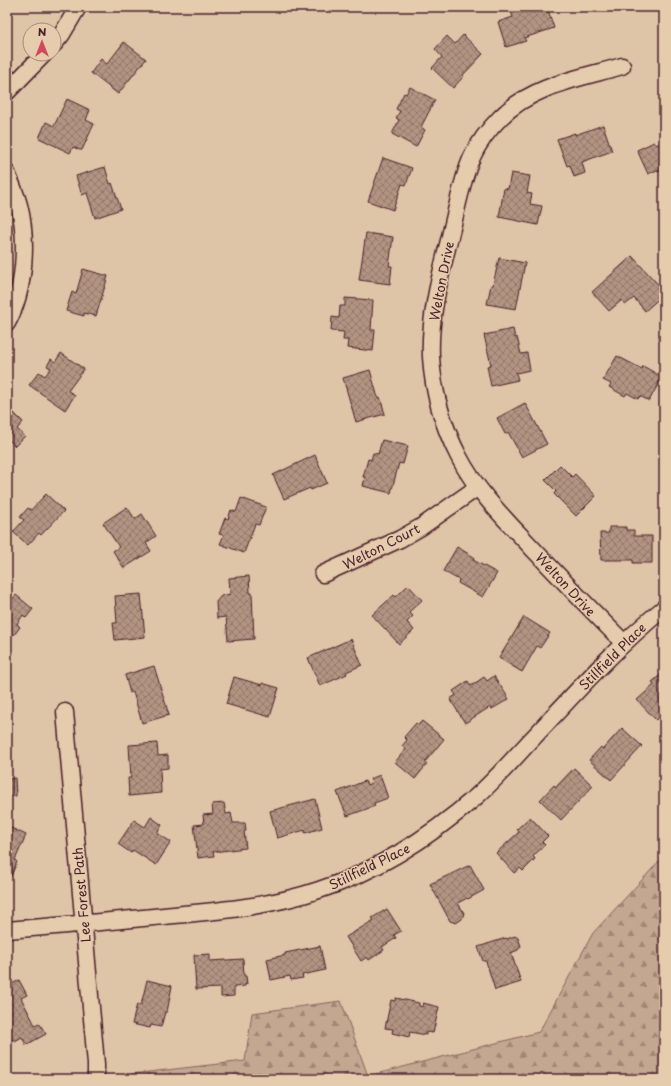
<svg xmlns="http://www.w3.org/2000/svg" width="671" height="1086" viewBox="0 0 671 1086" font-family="'Playpen Sans',sans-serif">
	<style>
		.forest { fill: url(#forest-firs); stroke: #86635e }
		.building { fill: url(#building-cross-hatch); stroke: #4a1f2b }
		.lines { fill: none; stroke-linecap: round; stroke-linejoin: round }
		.minor-casing { stroke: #4a1f2b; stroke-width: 19 }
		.minor { stroke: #e4ccac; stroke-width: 16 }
		.labels { text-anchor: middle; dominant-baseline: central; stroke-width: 3; stroke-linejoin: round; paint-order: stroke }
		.street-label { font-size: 13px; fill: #4a1f2b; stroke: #e4ccac }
	</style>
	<defs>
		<pattern id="forest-firs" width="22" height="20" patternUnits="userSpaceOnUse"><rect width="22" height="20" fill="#c3a790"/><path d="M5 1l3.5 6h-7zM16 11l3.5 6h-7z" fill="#a08776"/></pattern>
		<pattern id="building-cross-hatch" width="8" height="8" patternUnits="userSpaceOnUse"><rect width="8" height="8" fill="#b29482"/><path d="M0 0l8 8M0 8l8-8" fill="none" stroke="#93786b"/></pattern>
	</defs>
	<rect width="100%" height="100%" fill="#dec5a7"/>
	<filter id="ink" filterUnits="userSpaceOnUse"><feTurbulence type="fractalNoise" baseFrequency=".025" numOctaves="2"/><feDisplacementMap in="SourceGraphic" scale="8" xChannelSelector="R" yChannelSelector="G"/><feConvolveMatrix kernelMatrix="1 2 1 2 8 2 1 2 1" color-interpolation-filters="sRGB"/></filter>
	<g filter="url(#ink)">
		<!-- forest -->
		<path class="forest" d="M664 856V1079H131V1074L245 1061 252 1013 341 1001 368 1076 539 1032 593 933Z"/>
		<!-- building -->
		<path class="building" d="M138 7H157L156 11Z
			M518 7H547L554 28 524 38 526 41 506 47 498 22 513 17 511 12 519 10Z
			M463 35 483 54 463 75 464 76 453 88 432 68 442 57 435 49 447 36 455 44Z
			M124 42 146 59 118 94 91 73 101 59 107 64Z
			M410 87 435 100 421 127 425 130 416 147 392 134 399 120 396 118 400 111 396 109 404 93 406 94Z
			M67 99 90 110 86 120 94 124 82 150H80L73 147 70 153 39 138 46 122 54 126Z
			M603 125 612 151 582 162 585 173 574 177 570 165 567 166 557 139 575 133V135Z
			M664 141V169L658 172 657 170 648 174 637 150 654 142 656 145Z
			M383 158 412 168 406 185 402 184 393 210 368 201Z
			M105 167 110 184 112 183 121 209 95 218 87 193 82 195 76 176Z
			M511 173 530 176 527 193 532 194 530 204 542 206 538 225 499 217 504 188 508 189Z
			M366 233 393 237 389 266H392L390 284 359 280Z
			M632 256 664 291V294L645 311 634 298 625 305 622 300 609 311 592 292Z
			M499 258 525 263 516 309 487 304 491 285H493Z
			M83 269 108 276 96 316 84 313V316L66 311 72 292 76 294Z
			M345 298 373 300 371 330H375L373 351 347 348 348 340H343L344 332 331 331 332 317 339 318 340 306H345Z
			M513 329 515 338 517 337 521 354 527 353 530 370 516 373 518 380 491 386 487 366 491 365 484 335Z
			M61 353 84 369 68 391 75 395 65 410 29 385 39 372 45 376 51 368 47 366 51 359 55 362Z
			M617 356 642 369 643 366 662 377 649 401 640 396 638 399 627 393 625 396 609 387 611 384 603 380Z
			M370 370 378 398 380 397 385 414 356 422 343 378Z
			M525 403 547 444 522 457 508 432 505 434 497 418Z
			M7 406 23 422 17 429 25 436 15 446 9 440 7 443Z
			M382 440 408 446 403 464 399 463 391 493 363 486 365 477H363L368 459 371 460 373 453 378 454Z
			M315 455 327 483 311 490 310 488 284 499 273 475Z
			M560 465 572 477 575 474 596 496 576 516 554 494 556 491 545 480Z
			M46 494 64 511 41 535 39 533 28 545 13 532 24 520 20 517 28 508 31 510Z
			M241 498 266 507 259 525 255 524 244 553 220 544 224 535 219 534 225 518 228 519 231 510 236 512Z
			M127 507 135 519 142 514 156 536 146 543 151 551 124 568 113 551 119 547 103 523Z
			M609 527H626V530H634V536H652V563H633V560H601L600 533H609Z
			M457 547 474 557 473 560 497 573 483 597 458 583 459 580 443 571Z
			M249 576 250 593H252L254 639 228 641 226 617 217 618 216 602 221 596 230 594 229 578Z
			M408 585 422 600 409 612 413 616 407 622 414 630 399 644 372 615 394 595 396 597Z
			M141 594 145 637 115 640 113 623H117L115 596Z
			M16 595 33 609 26 618 23 615 17 624 20 627 14 635 11 632 7 636V601L9 603Z
			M524 617 550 633 540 648 537 646 522 672 499 658Z
			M351 639 362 665 346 672 347 674 320 686 308 658Z
			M154 666 169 715 142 723 133 692 130 693 125 675Z
			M664 672V712L656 720 637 700 654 685 652 682Z
			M494 676 509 699 492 709 490 707 465 723 450 699 456 695 453 691 468 681 471 686 484 677 487 681Z
			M234 677 262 685V683L279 688 270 717 226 704Z
			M422 721 444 739 425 762 427 764 415 779 395 762 406 749 402 746 407 740 404 737 416 723 418 725Z
			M622 728 642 746 611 780 589 760 601 747 603 749Z
			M157 743 158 756 168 755V768L160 769 161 793 129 796 128 778H131L129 745Z
			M7 747 9 779 15 778 16 796 7 797Z
			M574 768 593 786 561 820 540 800 554 785 556 787Z
			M380 775 388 798 374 803 375 806 347 816 337 792 365 781 367 785 372 783 370 779Z
			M315 799 322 828 305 833V830L277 838 270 811Z
			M224 803 226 814 231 813 233 823H245L246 831H244L246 848 213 852 214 856 198 858 194 825 204 824 203 815 213 814 212 804Z
			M151 817 162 825 157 833 171 842 156 865 133 850 131 853 118 844 134 820 145 827Z
			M530 817 548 836 542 842 545 845 533 856 535 859 523 871 520 868 514 873 496 853 519 832 517 829Z
			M7 826 26 835 15 860 17 862 11 876 7 874Z
			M470 865 484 890 468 899 467 898 458 903 464 913 462 919 456 923 450 921 430 884Z
			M387 909 401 931 394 935 396 938 382 947 384 950 369 960 367 957 361 961 346 937 374 920 372 918Z
			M515 936 518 938 521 946 518 950 511 953 521 982 495 990 486 961H483L478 947 506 938 507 939Z
			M320 946 325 970 302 975 303 978 291 980 290 976 271 980 267 959 285 955V953Z
			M210 954V961L243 959 244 976H246L247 984H245V986L234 987V996L221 997V988L196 989 194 955Z
			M19 980 27 995 21 998 35 1025 39 1023 46 1034 26 1045 22 1037 15 1041 13 1039 12 1040 7 1031V987Z
			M147 980 172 986 167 1012H165L161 1027 151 1025 150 1028 132 1024 137 1004 141 1005Z
			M396 998 419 1003V1006L422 1007 423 1003 439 1007 433 1033 426 1032V1035L410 1032 409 1037 392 1033 393 1029 385 1028 391 1000 395 1001Z"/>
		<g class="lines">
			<!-- minor casing -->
			<g class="minor-casing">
				<path id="minor" d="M54 44 62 34 78 7
					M622 66C581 78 532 85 500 118 489 129 479 142 472 157 462 179 458 204 452 228 442 270 429 313 431 357 433 391 443 426 459 457 477 492 506 520 533 549 563 581 593 612 624 643
					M7 92 44 54
					M7 173C11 183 16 194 19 205 28 240 25 291 7 323
					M323 574 400 539 421 527 478 487
					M65 712 96 1064V1079
					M7 930C59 926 112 921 164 916 217 911 269 907 319 890 378 871 430 837 477 796 497 778 515 757 533 738 575 693 616 647 664 608"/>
			</g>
			<!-- minor -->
			<use href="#minor" class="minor"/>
		</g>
	</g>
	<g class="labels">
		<!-- street labels -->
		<g class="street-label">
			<text transform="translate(441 281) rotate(-79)">Welton Drive</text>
			<text transform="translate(381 546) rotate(-27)">Welton Court</text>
			<text transform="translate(566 584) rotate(47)">Welton Drive</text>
			<text transform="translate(612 656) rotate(-45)">Stillfield Place</text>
			<text transform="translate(369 866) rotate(-26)">Stillfield Place</text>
			<text transform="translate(81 895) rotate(-95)">Lee Forest Path</text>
		</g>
	</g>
	<!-- margin -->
	<rect width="671" height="1086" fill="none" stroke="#e4ccac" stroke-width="24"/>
	<rect x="12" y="12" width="647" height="1062" fill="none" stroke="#4a1f2b" stroke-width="1.5" filter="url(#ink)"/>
	<!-- north arrow -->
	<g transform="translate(42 42)"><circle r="19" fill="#e4ccac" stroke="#a68778"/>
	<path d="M0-3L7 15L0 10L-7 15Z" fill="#d1495b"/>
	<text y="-6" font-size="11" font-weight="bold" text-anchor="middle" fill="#4a1f2b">N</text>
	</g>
</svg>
